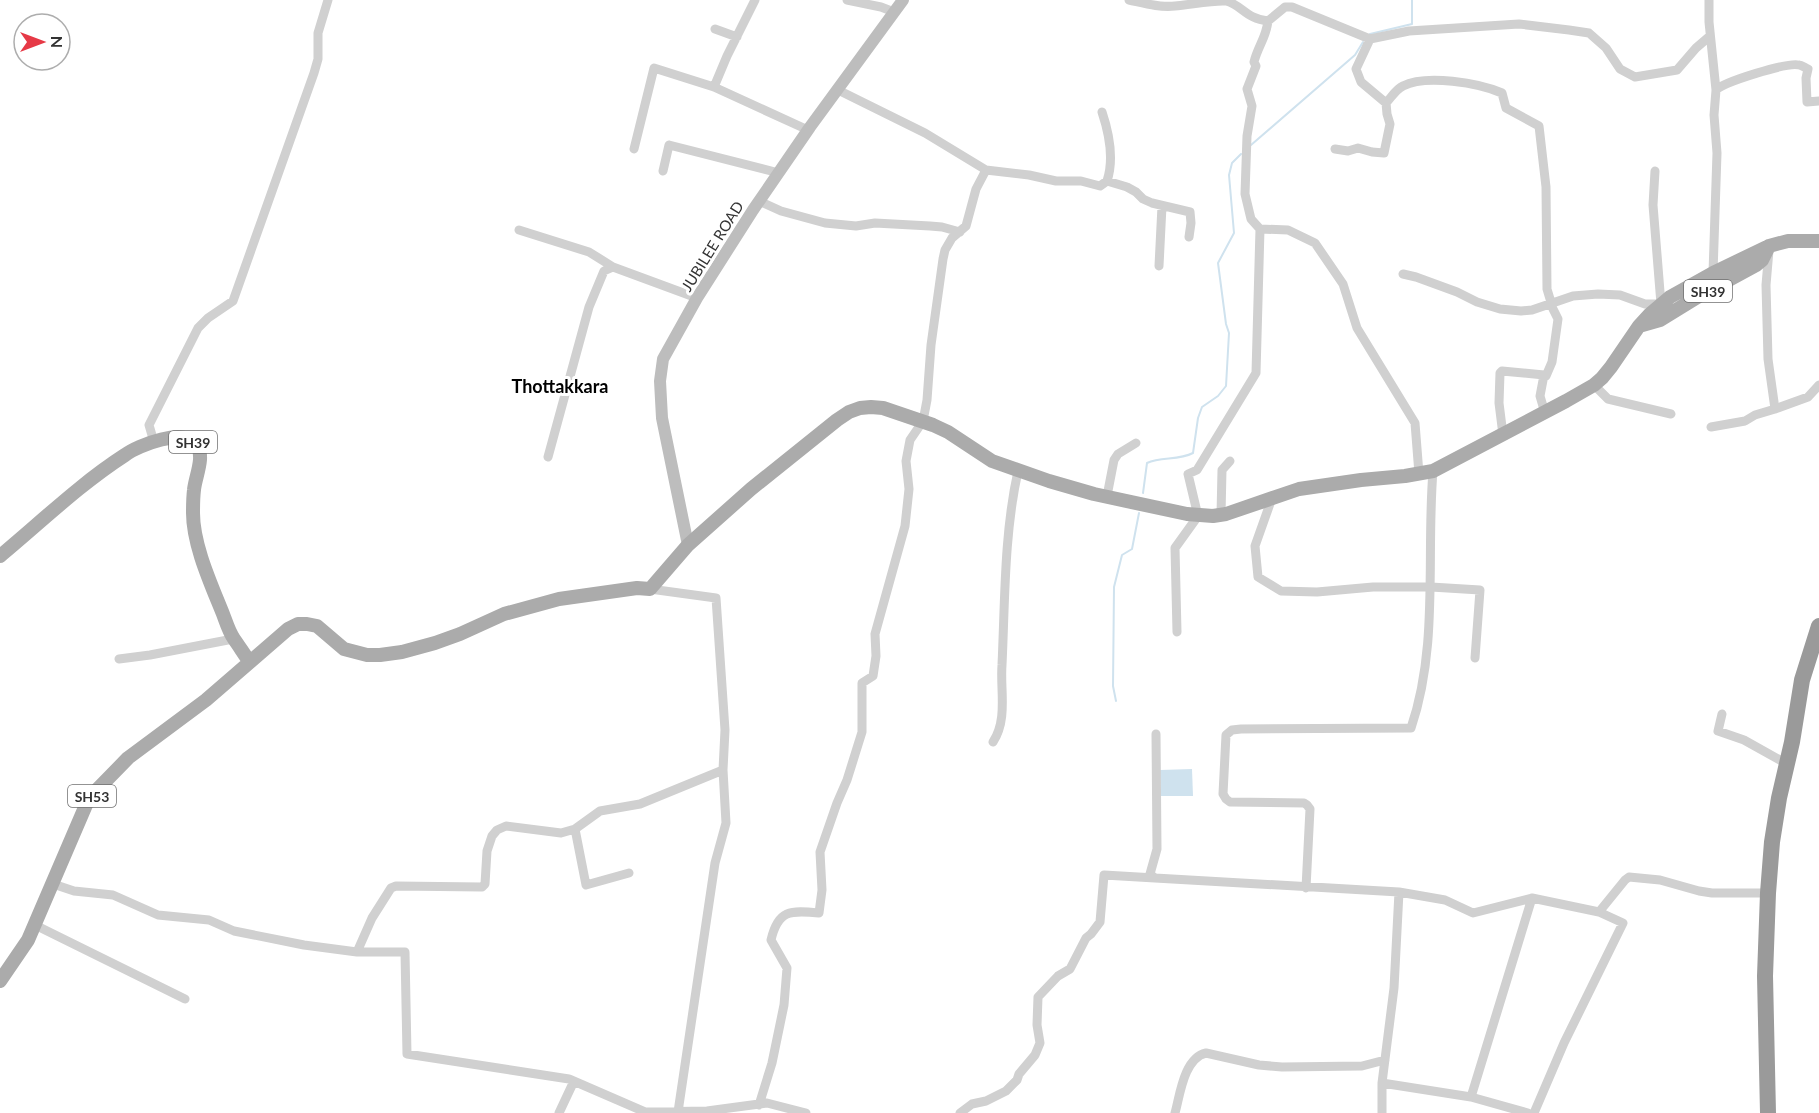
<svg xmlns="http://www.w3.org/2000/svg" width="1819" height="1113" viewBox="0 0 1819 1113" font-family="Lato,sans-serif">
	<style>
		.water { fill: #cfe2ee }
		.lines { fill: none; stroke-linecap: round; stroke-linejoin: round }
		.stream { stroke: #cfe2ee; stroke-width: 2 }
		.street { stroke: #d0d0d0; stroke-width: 9 }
		.secondary { stroke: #bdbdbd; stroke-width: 12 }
		.primary { stroke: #ababab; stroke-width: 14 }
		.highway { stroke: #9a9a9a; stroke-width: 16 }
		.labels { text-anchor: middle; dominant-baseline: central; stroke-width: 6; stroke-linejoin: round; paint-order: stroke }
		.shield { fill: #fff; stroke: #707070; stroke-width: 1.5 }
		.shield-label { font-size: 14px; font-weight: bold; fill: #333 }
		.street-label { font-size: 15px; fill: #333; stroke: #fff }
		.quarter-label { font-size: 18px; font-weight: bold; fill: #000; stroke: #fff }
	</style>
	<rect width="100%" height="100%" fill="#fff"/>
	<!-- water -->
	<path class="water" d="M1192 769 1193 796H1161L1160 770Z"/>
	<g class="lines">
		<!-- stream -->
		<path class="stream" d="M1370 34 1412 24V0
			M1251 145 1355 55 1363 42
			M1143 493 1147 463C1161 456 1178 461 1193 453L1198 418 1202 407 1218 396 1226 386 1229 333 1226 324 1218 263 1234 233 1229 175 1232 163 1241 154
			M1116 701 1113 686 1114 587 1122 555 1132 549 1139 513"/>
		<!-- street -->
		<path class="street" d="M847 0 881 7 894 12
			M1129 0C1143 3 1160 8 1175 6 1189 5 1213 0 1226 1 1242 5 1246 19 1268 21L1285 7H1292L1370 39 1409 31 1519 24 1569 30 1589 33 1606 48 1620 69 1635 77 1677 70 1696 48 1710 36
			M1709 0V22L1716 90
			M1268 21C1266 38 1258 46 1254 62L1256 66 1247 89 1252 106 1247 136 1245 194 1251 219 1260 229 1288 230 1315 243 1343 284 1357 328 1415 423 1419 474
			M715 29 737 37
			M714 87 727 56 755 0
			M838 90 925 133 986 170 1029 175 1056 181H1081L1100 186 1107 181C1114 160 1109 133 1102 112
			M1386 103C1391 98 1396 89 1403 86 1426 74 1479 83 1502 93L1506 108 1539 126 1546 187 1547 289 1553 309 1558 319 1552 362 1546 376 1544 375 1540 396 1545 413
			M634 149 654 68 714 87 808 130
			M1335 149 1348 151 1358 148 1372 152 1384 153 1390 124 1387 114 1386 103 1361 82 1356 69 1370 39
			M663 171 669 145 779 173
			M1107 181 1127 187 1136 192 1143 199 1152 203 1190 212 1191 223 1189 237
			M759 201 781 211 825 223 856 226 875 223 930 226 942 227 960 232
			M519 230 589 252 613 267
			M1769 250 1766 285 1768 359 1775 409 1808 397 1819 385
			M1159 266 1162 206
			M1713 273 1717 153 1714 115 1716 90C1724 82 1787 62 1799 65 1802 65 1805 68 1808 69L1806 78 1807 102 1819 101
			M1403 274 1416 277 1457 292 1477 302 1500 309 1521 311 1532 310 1573 296 1598 294 1620 295 1645 304H1661L1653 205 1655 171
			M1594 385 1608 399 1671 414
			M1711 427 1745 421 1755 415 1775 409
			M1503 435 1499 403 1500 373 1502 371 1544 375
			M154 442 149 425 198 328 208 318 233 301 314 73 318 59V33L328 0
			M548 457 589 307 604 271 613 267 697 298
			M1107 496 1114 460 1118 454 1136 443
			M1272 498 1255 546 1258 577 1281 591 1317 592 1373 587H1431L1480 590 1475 658
			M1221 515 1222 470 1230 461
			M650 589 716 598 725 730 723 770 726 823 715 863 678 1112
			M1177 632 1175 548 1198 516 1188 474 1197 470 1256 373 1260 229
			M119 659 150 655 233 639
			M1722 714 1718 731 1744 740 1787 764
			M1156 734 1157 849 1150 874 1155 878 1399 892
			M993 742C1008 719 1000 690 1002 665 1005 601 1004 534 1018 471
			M629 873 586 885 575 829 600 811 640 804 723 770
			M53 884 74 891 113 895 158 915 209 920 234 931 304 945 357 952H405L407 1054 569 1079 645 1112 707 1111 767 1103 806 1113
			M1306 888 1310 809 1307 805 1304 803 1230 802 1226 799 1223 794 1226 735 1232 730 1241 729 1411 728C1439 646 1426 556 1433 471
			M1599 912 1625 880 1629 877 1660 880 1699 891 1712 893H1768
			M35 925 185 999
			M357 952 372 918 391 888 396 886 482 887 485 884 487 851 492 836 497 830 506 826 561 833 575 829
			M1382 1083 1471 1097
			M759 1105 772 1063 784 1005 787 968 771 940C778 910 790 910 819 913L822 890 820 852 837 803 847 780 862 732V683L873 676 876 656 875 634 905 526 909 489 906 461 910 440 923 421 927 400 931 345 943 259 945 250 952 238 966 226 976 189 986 170
			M559 1113 574 1081
			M960 1113 972 1104 986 1101 1006 1091 1017 1080 1019 1074 1035 1055 1040 1043 1037 1025 1038 997 1058 976 1070 969 1086 938 1091 934 1100 922 1104 875 1155 878
			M1175 1113C1180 1095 1184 1058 1206 1053L1259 1065 1282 1067 1362 1066 1385 1060
			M1382 1113V1083L1394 988 1399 892 1445 900 1473 913 1532 898
			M1528 1113 1471 1097 1532 898 1599 912 1623 923 1564 1043 1534 1113"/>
		<!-- secondary -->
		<path class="secondary" d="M688 545 662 418 660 381 663 359 697 298 753 210 810 127 903 0"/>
		<!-- primary -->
		<path class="primary" d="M1639 326 1660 320 1699 296 1756 265 1762 260 1769 246
			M0 556C41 522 80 484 125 455 139 445 184 427 197 445 205 458 195 477 194 490 193 498 193 505 193 513 193 545 211 584 223 614 226 622 229 632 234 639 239 646 244 654 249 661
			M0 981 28 940 89 798 128 758 206 700 288 629 298 624H307L317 626 344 649 367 655H380L402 652 435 643 460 634 504 614 559 599 637 588 650 589 688 545 751 489 837 420 849 412 860 408 871 407 883 408 933 425 948 432 992 461 1049 481 1094 494 1187 514 1213 516 1226 514 1299 489 1361 480 1405 476 1433 471 1566 401 1594 385 1602 378 1611 367 1639 326 1650 314 1670 297 1713 273 1769 246 1788 241H1819"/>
		<!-- highway -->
		<path class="highway" d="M1768 1113 1765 976 1768 893 1772 842 1779 798 1792 742 1802 680 1819 626"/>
	</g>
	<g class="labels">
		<!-- shield labels -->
		<g class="shield">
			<rect x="1684" y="280" width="48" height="22" rx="4.5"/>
			<rect x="169" y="431" width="48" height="22" rx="4.5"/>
			<rect x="68" y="785" width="48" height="22" rx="4.5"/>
		</g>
		<g class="shield-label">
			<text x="1708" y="291">SH39</text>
			<text x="193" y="442">SH39</text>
			<text x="92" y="796">SH53</text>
		</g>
		<!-- street labels -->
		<g class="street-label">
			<text transform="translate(712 246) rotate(-58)">JUBILEE ROAD</text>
		</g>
		<!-- quarter labels -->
		<g class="quarter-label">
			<text x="560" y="386">Thottakkara</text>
		</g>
	</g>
	<!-- north arrow -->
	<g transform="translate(42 42) rotate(90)"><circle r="28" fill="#ffffff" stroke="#adadad" stroke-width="1.5"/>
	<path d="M0-4.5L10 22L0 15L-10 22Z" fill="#e63946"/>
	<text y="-9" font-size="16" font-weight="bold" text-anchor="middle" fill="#333333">N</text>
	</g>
</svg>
